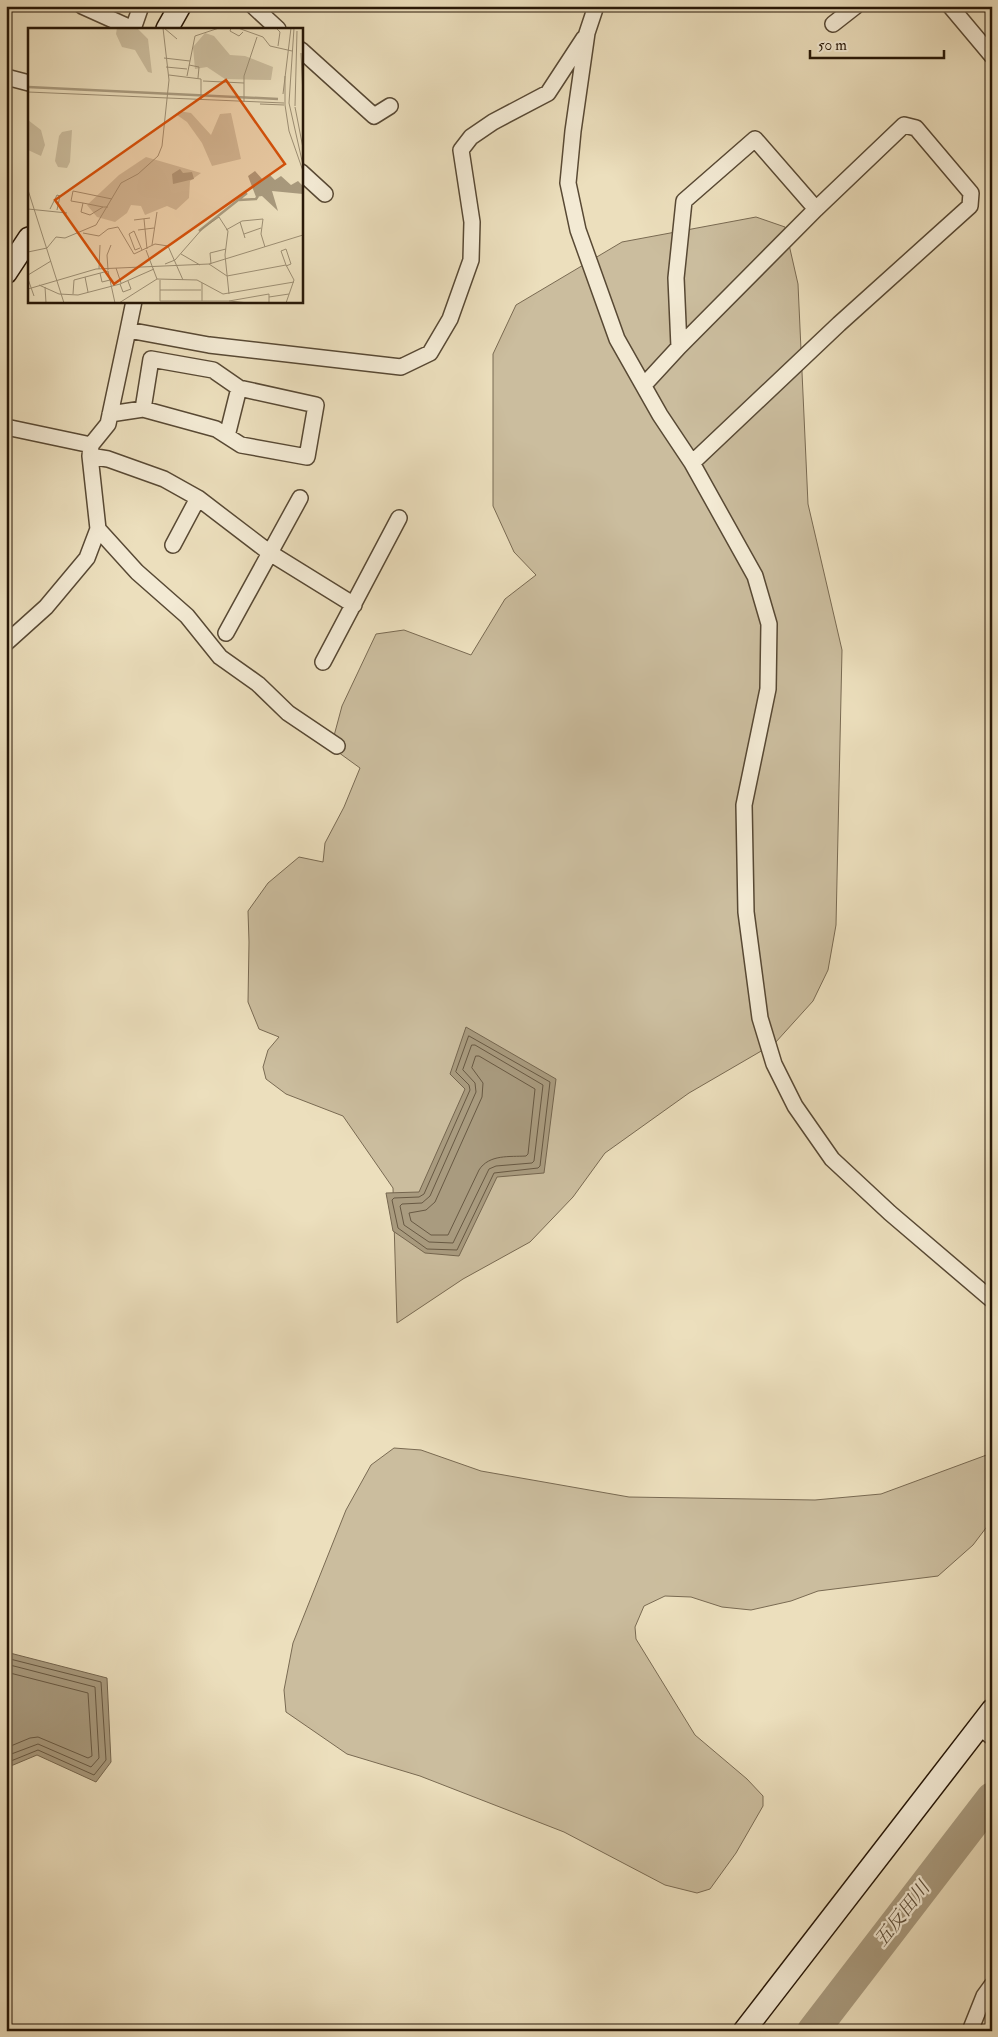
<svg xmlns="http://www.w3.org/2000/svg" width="998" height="2037" viewBox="0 0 998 2037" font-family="'IM FELL Double Pica','Noto Serif JP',serif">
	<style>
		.green { fill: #cbbd9e; stroke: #796a52 }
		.water { fill: #a99b7f; stroke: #75664f }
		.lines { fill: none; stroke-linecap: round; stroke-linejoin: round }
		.shore { stroke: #685943; stroke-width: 1 }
		.river { stroke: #a99b7f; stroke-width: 32 }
		.street-casing { stroke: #584934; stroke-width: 18 }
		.secondary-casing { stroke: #271707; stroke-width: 24 }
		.path { stroke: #271707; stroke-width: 3; stroke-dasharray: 1 2.5; stroke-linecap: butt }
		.street { stroke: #f3ead4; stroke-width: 15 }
		.secondary { stroke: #f3ead4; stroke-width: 21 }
		.labels { text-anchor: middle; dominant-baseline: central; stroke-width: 4.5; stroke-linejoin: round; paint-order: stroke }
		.water-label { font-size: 19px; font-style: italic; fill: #5b4c37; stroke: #f3ead4 }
		.inset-river { fill: none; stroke: #a99b7f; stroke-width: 2.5 }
		.inset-road { fill: none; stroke: #9d8f74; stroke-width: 1 }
		.view { fill: #d5520c; fill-opacity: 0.15; stroke: #d5520c; stroke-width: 2.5 }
		.inset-edge { fill: none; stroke: #271707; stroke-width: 2.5 }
	</style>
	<rect width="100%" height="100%" fill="#ecdfbd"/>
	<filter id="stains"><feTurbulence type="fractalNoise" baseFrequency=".004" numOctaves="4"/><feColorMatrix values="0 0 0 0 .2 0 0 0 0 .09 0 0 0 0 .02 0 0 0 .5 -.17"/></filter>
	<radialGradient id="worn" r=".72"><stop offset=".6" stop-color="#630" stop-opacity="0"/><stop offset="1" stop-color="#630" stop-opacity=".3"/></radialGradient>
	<!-- green -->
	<path class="green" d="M756 217 785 227 798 284 808 504 842 650 836 925 828 970 813 1001 775 1043 689 1093 605 1153 573 1197 530 1242 463 1279 397 1323 393 1188 343 1116 286 1094 266 1079 263 1067 268 1050 279 1037 259 1029 248 1002 249 942 248 911 268 883 299 857 323 862 325 843 344 807 360 768 331 747 342 706 376 634 404 630 471 655 505 599 536 575 514 552 493 506V354L516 305 622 242Z
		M394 1448 421 1450 481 1471 629 1497 815 1500 881 1494 992 1453V1520L973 1545 938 1576 818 1591 791 1601 751 1610 722 1607 691 1597 665 1596 644 1606 635 1627 636 1639 695 1735 747 1779 763 1796V1806L736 1853 710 1889 697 1893 665 1885 564 1832 420 1776 347 1754 286 1712 284 1690 293 1643 346 1510 371 1465Z"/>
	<!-- water -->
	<path class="water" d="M466 1027 556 1079 544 1173 497 1177 459 1256 425 1253 393 1231 386 1193 419 1192 465 1089 450 1074Z
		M6 1652 107 1678 111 1762 96 1782 37 1755 6 1768Z"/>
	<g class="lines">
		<!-- shore -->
		<path class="shore" d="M469 1036 550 1082 540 1166 538 1168 494 1173 457 1250 427 1249 398 1228 392 1200 394 1198 419 1197 424 1194 470 1090 469 1085 456 1072Z
			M472 1045H475L543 1085 534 1161 532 1163 496 1166 489 1169 453 1243 429 1242 404 1225 400 1206 402 1204 422 1203 430 1196 476 1092 475 1083 463 1070Z
			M476 1056H479L535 1089 528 1154 526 1156C510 1157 489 1154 479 1170L448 1235H431L411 1221 409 1213 426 1210 435 1202 482 1097 483 1083 472 1068Z
			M6 1658 101 1682 106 1760 94 1775 38 1750 6 1763
			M6 1664 95 1687 99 1758 91 1767 38 1744 6 1756
			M6 1672 88 1693 92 1756 88 1758 38 1737 30 1738 6 1748"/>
		<!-- river -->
		<path class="river" d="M813 2031 992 1798"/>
		<!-- street casing -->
		<g class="street-casing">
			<path id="street" d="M82 6 133 29 141 6
				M253 6 278 29
				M596 6 587 33 573 131 568 183 578 230 617 339 660 415 692 463 755 576 769 624 768 689 744 805 746 912 760 1018 774 1064 795 1106 832 1159 890 1213 992 1300
				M950 6 992 56
				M833 24 856 6
				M301 50 374 116 390 106
				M6 77 29 83
				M301 172 325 194
				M128 330 134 301
				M679 347 816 209
				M644 385 679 347 676 278 684 201 755 139 816 209 904 125 916 128 971 193 970 206 839 324 692 463
				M110 414 143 409 216 429 241 445 307 457 316 405 239 388 213 370 151 359 143 409
				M6 427 91 445
				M227 436 239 388
				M90 456 108 459 164 479 198 498 270 553 354 605
				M98 529 137 572 187 616 220 657 258 684 288 713 337 746
				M173 545 198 498
				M226 633 300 498
				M6 643 46 607 87 558 98 529 90 456 91 445 108 424 128 330 209 345 401 367 430 353 450 319 471 260 472 222 461 150 471 137 493 122 548 93 584 38
				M323 662 399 518
				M979 1727 992 1737
				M970 2031 984 1996 992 1985"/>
		</g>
		<!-- secondary casing -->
		<g class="secondary-casing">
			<path id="secondary" d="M167 29 180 6
				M6 273 29 238
				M744 2031 992 1710"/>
		</g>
		<!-- path -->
		<path class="path" d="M992 661V711"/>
		<!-- street -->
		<use href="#street" class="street"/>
		<!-- secondary -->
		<use href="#secondary" class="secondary"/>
	</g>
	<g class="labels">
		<!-- water labels -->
		<g class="water-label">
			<text transform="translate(902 1914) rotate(-52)">五反田川</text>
		</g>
	</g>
	<!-- overview -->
	<g transform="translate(28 28)">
		<rect width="275" height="275" fill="#ecdfbd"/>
		<path d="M89 0H109L120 11 124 45 120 44 107 22 94 19 88 6ZM177 5 186 8 202 27 217 28 245 39 243 52 197 51 179 39 167 41 165 19ZM151 83 163 85 183 107 192 86 203 85 213 131 184 138 174 115 159 94 149 87ZM0 92 13 102 17 117 13 128 0 122ZM44 102 42 134 39 140 30 139 27 133 31 108 34 104ZM118 129 173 145 162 153 161 170 148 182 139 178 117 187 113 178 103 177 99 185 87 194 69 189 59 177 91 147Z" fill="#cbbd9e"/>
		<path d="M152 141 155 145 164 144 166 151 145 156 144 146ZM227 143 235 152 242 147 247 152 253 148 263 157 270 153 275 158V166L244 163 250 183 234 168 228 169 220 148Z" fill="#a99b7f"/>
		<path class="inset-river" d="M0 59 250 71M211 172 228 171 230 168M171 203 219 165"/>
		<path class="inset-road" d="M136 0 149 11M203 0 202 3 211 8 215 4M210 0 235 9 242 18 264 23M248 0 252 4 250 18M266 0 261 75 275 137M273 25 275 68M136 30 162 33M161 37 171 39 170 50M138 39 159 41M141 47 173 51V72M159 48 167 8 191 0M175 53 216 55M0 64 256 75M255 66 263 0M216 74V48L229 9M232 76 256 77M257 77 261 103 275 143M257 77V48M267 78 269 3M267 79 275 120M0 162 36 275M55 175 75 179M80 179H75L62 187 53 184 55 175 43 173 45 163 84 171M0 181 39 185M22 181 29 167 32 168 29 182M116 191 119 221M106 192 122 190M212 194 217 210M110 202 126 200M198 202 214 193 235 191 233 206 237 219M55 205 71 208 80 201 90 199 106 226 127 216 140 218 155 252M216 206 233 200M124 217 129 184M140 218 158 206M112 220 107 222 101 206 106 203 114 222M118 222 129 251 169 252 195 266 266 254M0 224 19 220 28 209 37 210 68 197 93 155 110 146 130 128 134 118 141 52 135 0M153 226 172 237M137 236 147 232 175 200 191 189 200 203 197 227 201 266M181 236 199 248 258 237 266 252 258 275M183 236 182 225 198 221M258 237 253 223 258 221 263 236 258 238M88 240 93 255M71 241 72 217M80 242 79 227 83 217M72 245 74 254 82 252M0 247 23 233M57 249 60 264M0 251 6 268M92 256 95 264 103 261 100 253M11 257 31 266 50 267 92 256 126 241M17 259 18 275M0 261 68 241 181 236 275 207M132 262H173M45 266 46 252 80 243 87 275M241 269 261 266M132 273H201M132 273V252M174 273V255M91 275 129 251M221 275 201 273 241 266V275"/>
		<path class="view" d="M198 52 257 136 86 256 27 172Z"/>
		<rect width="275" height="275" class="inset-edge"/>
	</g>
	<!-- margin -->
	<rect width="998" height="2037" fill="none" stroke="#ecdfbd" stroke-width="25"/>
	<rect x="8" y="8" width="983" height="2022" fill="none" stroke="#271707" stroke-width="2.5"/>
	<rect x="12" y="12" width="973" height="2012" fill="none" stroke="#271707"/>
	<!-- scale -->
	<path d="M810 50v8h134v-8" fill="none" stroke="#271707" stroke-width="2.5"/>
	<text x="818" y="50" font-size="15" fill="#271707" stroke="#f3ead4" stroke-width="4" paint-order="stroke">50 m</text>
	<rect width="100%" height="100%" filter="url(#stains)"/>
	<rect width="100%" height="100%" fill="url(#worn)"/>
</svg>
